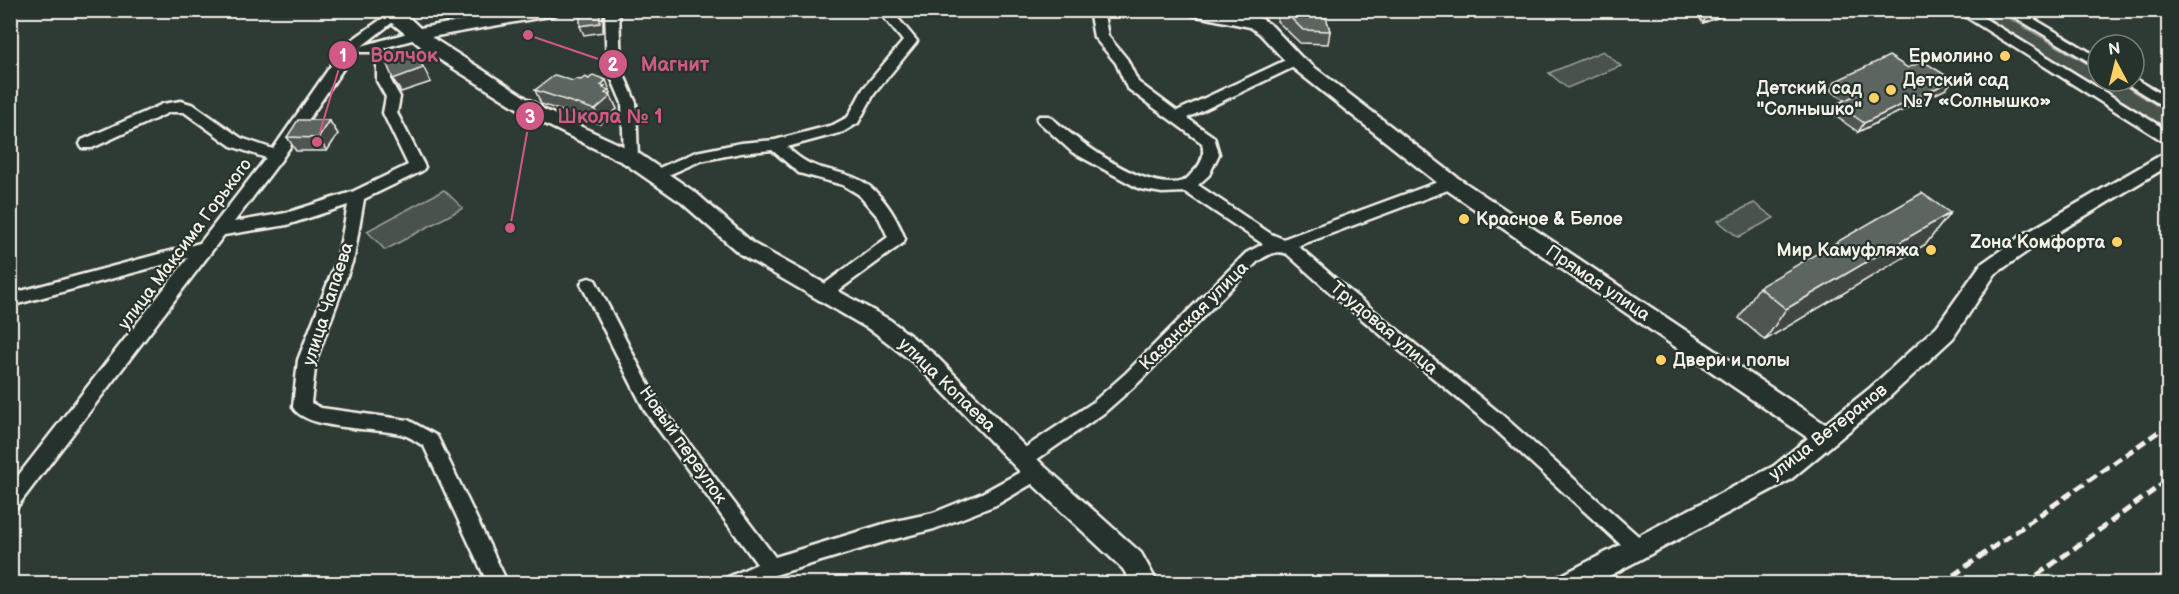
<svg xmlns="http://www.w3.org/2000/svg" width="2179" height="594" viewBox="0 0 2179 594" font-family="'Balsamiq Sans',sans-serif">
	<style>
		.green { fill: #48524c; stroke: #9ea29a; stroke-width: 1.5 }
		.lines { fill: none; stroke-linecap: round; stroke-linejoin: round }
		.minor-casing { stroke: #f4f1e8; stroke-width: 5 }
		.major-casing { stroke: #f4f1e8; stroke-width: 5 }
		.minor { fill: #26332d; fill-rule: evenodd }
		.major { fill: #26332d; fill-rule: evenodd }
		.rail { stroke: #f4f1e8; stroke-width: 5; stroke-dasharray: 10 5; stroke-linecap: butt }
		.wall { fill: #4f5751; stroke: #f4f1e8; stroke-width: 1.5 }
		.shaded-wall { fill: #404742; stroke: #f4f1e8; stroke-width: 1.5 }
		.building { fill: #5c655e; stroke: #f4f1e8; stroke-width: 1.5 }
		.poi-dot { fill: #ffd166; stroke: #26332d; stroke-width: 2 }
		.labels { text-anchor: middle; dominant-baseline: central; stroke-width: 4.5; stroke-linejoin: round; paint-order: stroke }
		.poi-label { font-size: 18px; font-weight: bold; fill: #f4f1e8; stroke: #26332d; text-anchor: end }
		.street-label { font-size: 18px; fill: #f4f1e8; stroke: #26332d }
		.leader { fill: none; stroke: #d15985; stroke-width: 2 }
		.callout-dot { fill: #d15985; stroke: #26332d; stroke-width: 2 }
		.mark-label { font-size: 18px; text-anchor: middle; font-weight: bold; fill: #fff }
		.callout-label { font-size: 20px; text-anchor: middle; font-weight: bold; fill: #d15985; stroke: #26332d; stroke-width: 4.5; stroke-linejoin: round; paint-order: stroke }
	</style>
	<rect width="100%" height="100%" fill="#2e3b34"/>
	<filter id="ink" filterUnits="userSpaceOnUse"><feTurbulence type="fractalNoise" baseFrequency=".0167" numOctaves="2"/><feDisplacementMap in="SourceGraphic" scale="12" xChannelSelector="R" yChannelSelector="G"/><feConvolveMatrix kernelMatrix="1 2 1 2 8 2 1 2 1" color-interpolation-filters="sRGB"/></filter>
	<g filter="url(#ink)">
		<!-- green -->
		<path class="green" d="M1972 11H1997L2098 70V81H2117L2168 112V131Z
			M1603 51 1621 66 1567 88 1549 73Z
			M444 190 463 208 385 250 367 231Z
			M1754 203 1774 218 1738 237 1718 221Z"/>
		<g class="lines">
			<!-- minor casing -->
			<g class="minor-casing">
				<path id="minor" d="M605 10H619L621 68 636 103 638 158 631 163 624 158 622 103 607 68Z
					M878 10H891L917 41 915 44 874 94 858 123 843 132 787 147C812 171 823 166 853 177 878 186 896 215 905 239L903 243 831 296 825 298 819 296 817 292 819 288 888 237 879 218 858 194 843 185 799 173 772 150 741 153 700 161 657 180 649 175 652 171 696 152 741 143 775 140 833 125 848 117 863 89 903 41Z
					M1089 10H1103L1108 36 1127 59 1138 82 1177 111 1290 58H1300L1302 61 1300 64 1187 118 1214 137 1219 154 1209 175 1198 185 1271 234 1283 239 1446 179H1456L1459 183 1456 187 1298 246 1346 288 1502 415 1645 542 1648 548 1645 554 1638 557 1631 554 1490 425 1334 296 1287 254C1276 249 1268 255 1258 261L1138 383 1104 413 1029 465 1023 467 1017 465 1014 459 1017 453 1092 403 1126 373 1246 253 1263 244 1185 192 1162 193 1140 189 1072 152 1039 122 1037 119 1039 116H1049C1076 139 1145 194 1183 181 1187 180 1190 175 1193 172 1202 164 1205 155 1202 143L1127 88 1116 63 1094 37Z
					M1251 10H1269L1248 22H1238L1236 19Z
					M1955 10H1971L2168 131V142L2163 141Z
					M2003 10H2019L2098 57V67Z
					M393 11 400 15 398 18 362 46 418 30 425 34 423 37 383 48 391 60V81L400 97 397 113 425 167 422 171 364 199 354 257 316 360 311 403 321 408 408 420 437 436 508 584H488L424 446C418 443 411 437 404 435 379 427 305 431 293 407L298 360 338 257 348 205 287 225 224 235 17 507 10 509V486L188 258 10 306V294L200 243 266 158 231 146 184 112H170L92 148H82L80 144 82 140 163 104 181 101 194 105 241 138 273 149 341 51 349 42ZM361 46 359 49 361 52H372L377 60V81L386 97 383 113 408 165 352 192 286 213 234 222 281 160 351 57Z
					M2134 78 2168 98V109L2122 81H2134Z
					M589 278 595 280 657 401 775 557 887 523 933 513 982 493 1035 464 1042 466 1044 472 1042 478 996 505 934 529 887 541 775 575 755 584H723L726 578 757 564 645 411 581 284 583 280Z"/>
			</g>
			<!-- major casing -->
			<g class="major-casing">
				<path id="major" d="M384 10H401L420 28 522 10H563L555 15 431 37 545 110 638 153 696 193 754 244 890 320 934 354 1043 465 1141 553 1158 584H1132L1123 569 1027 479 918 366 874 332 740 254 682 203 624 163 533 118 429 53 387 19Z
					M1184 10H1224L1262 19 1272 26 1301 57 1458 178 1825 424 1869 389 1937 326 1981 264 2021 236 2168 151V166L2035 246 1995 274 1953 338 1885 401 1790 480 1594 584H1557L1560 576 1774 466 1808 438 1444 188 1289 65 1260 34 1250 27 1192 15Z"/>
			</g>
			<!-- minor -->
			<use href="#minor" class="minor"/>
			<!-- major -->
			<use href="#major" class="major"/>
			<!-- rail -->
			<path class="rail" d="M1941 584 2168 425
				M2025 584 2168 480"/>
		</g>
		<!-- wall -->
		<path class="wall" d="M1279 10H1324L1330 31 1328 44 1300 43 1277 21Z
			M1694 10H1738L1703 23Z
			M1908 68 1946 89 1858 132 1831 113 1837 104 1845 100 1830 90 1836 81Z
			M589 79 611 93 610 94 617 109 600 124 541 104 535 90 573 81Z
			M329 120 338 134 327 151H296L287 137Z
			M1950 213 1926 244 1765 340 1739 318 1759 287Z"/>
		<!-- shaded-wall -->
		<path class="shaded-wall" d="M600 10H603V32L584 35 580 26Z
			M1709 10H1738L1703 23Z
			M415 51 431 82 401 92 393 79Z
			M606 80 611 93 610 94 617 109 600 124 595 110 601 85Z
			M1953 80 1946 89 1858 132 1864 123Z
			M329 120 338 134 327 151 318 138Z
			M1950 213 1926 244 1765 340 1786 309Z"/>
		<!-- building -->
		<path class="building" d="M580 10H600V23L580 26Z
			M1283 10H1324L1330 31 1303 30Z
			M404 49 415 51 423 68 393 79 386 62 389 58 387 53Z
			M1889 56 1908 68 1923 61 1953 80 1864 123 1837 104 1856 95 1836 81Z
			M555 75 573 81 576 79 581 80 585 77 589 79 593 75 606 80 601 85 605 86 603 88 609 90 605 93 611 96 595 110 535 90Z
			M298 120H329L318 138 287 137Z
			M1922 193 1950 213 1786 309 1759 287Z"/>
	</g>
	<!-- markers -->
	<g class="poi-dot">
		<circle cx="2005" cy="56" r="6"/>
		<circle cx="1891" cy="90" r="6"/>
		<circle cx="1874" cy="98" r="6"/>
		<circle cx="1464" cy="219" r="6"/>
		<circle cx="2117" cy="242" r="6"/>
		<circle cx="1931" cy="250" r="6"/>
		<circle cx="1661" cy="360" r="6"/>
	</g>
	<g class="labels">
		<!-- poi labels -->
		<g class="poi-label">
			<text x="1993" y="56">Ермолино</text>
			<text x="1903" y="80" text-anchor="start">Детский сад<tspan x="1903" dy="21">№7 «Солнышко»</tspan></text>
			<text x="1862" y="88">Детский сад<tspan x="1862" dy="21">"Солнышко"</tspan></text>
			<text x="1476" y="219" text-anchor="start">Красное &amp; Белое</text>
			<text x="2105" y="242">Zона Комфорта</text>
			<text x="1919" y="250">Мир Камуфляжа</text>
			<text x="1673" y="360" text-anchor="start">Двери и полы</text>
		</g>
		<!-- street labels -->
		<g class="street-label">
			<text transform="translate(185 244) rotate(-53)">улица Максима Горького</text>
			<text transform="translate(1598 283) rotate(34)">Прямая улица</text>
			<text transform="translate(328 304) rotate(-72)">улица Чапаева</text>
			<text transform="translate(1194 316) rotate(-45)">Казанская улица</text>
			<text transform="translate(1384 328) rotate(40)">Трудовая улица</text>
			<text transform="translate(947 385) rotate(44)">улица Копаева</text>
			<text transform="translate(1828 432) rotate(-38)">улица Ветеранов</text>
			<text transform="translate(683 445) rotate(55)">Новый переулок</text>
		</g>
	</g>
	<!-- callouts -->
	<path class="leader" d="M317 142L343 55M528 35L613 64M510 228L530 116"/>
	<g class="callout-dot">
		<circle cx="317" cy="142" r="6"/>
		<circle cx="528" cy="35" r="6"/>
		<circle cx="510" cy="228" r="6"/>
		<circle cx="343" cy="55" r="15"/>
		<circle cx="613" cy="64" r="15"/>
		<circle cx="530" cy="116" r="15"/>
	</g>
	<g class="mark-label">
		<text x="343" y="62">1</text>
		<text x="613" y="71">2</text>
		<text x="530" y="123">3</text>
	</g>
	<g class="callout-label">
		<text x="404" y="62">Волчок</text>
		<text x="675" y="71">Магнит</text>
		<text x="610" y="123">Школа № 1</text>
	</g>
	<!-- margin -->
	<rect width="2179" height="594" fill="none" stroke="#26332d" stroke-width="36"/>
	<rect x="18" y="18" width="2143" height="558" fill="none" stroke="#f4f1e8" stroke-width="2" filter="url(#ink)"/>
	<!-- north arrow -->
	<g transform="translate(2116 63) rotate(353)"><circle r="28" fill="#26332d" stroke="#787f78" stroke-width="1.5"/>
	<path d="M0-4.5L10 22L0 15L-10 22Z" fill="#ffd166"/>
	<text y="-9" font-size="16" font-weight="bold" text-anchor="middle" fill="#f4f1e8">N</text>
	</g>
</svg>
